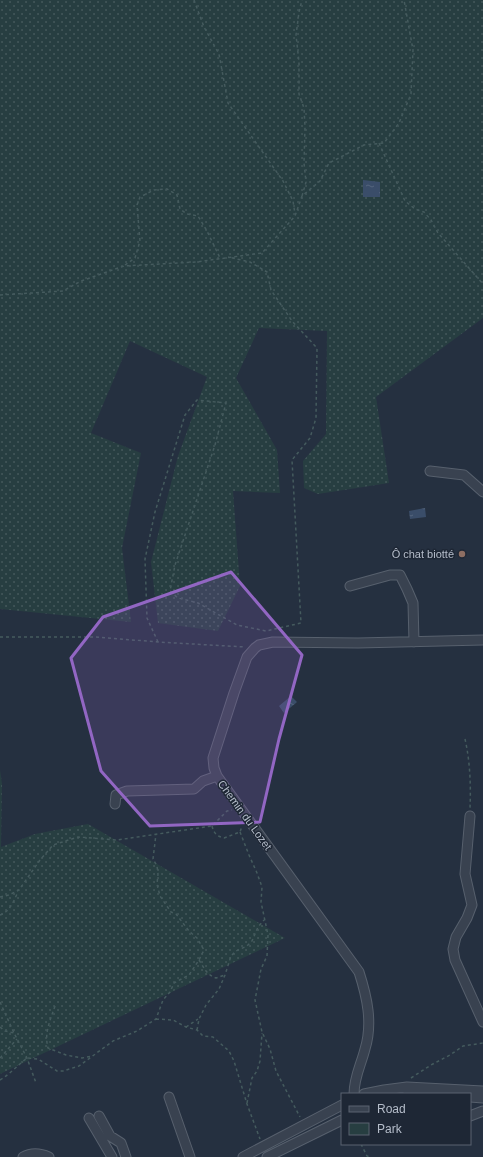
<svg xmlns="http://www.w3.org/2000/svg" width="483" height="1157" viewBox="0 0 483 1157" font-family="Helvetica,sans-serif">
	<style>
		.green { fill: url(#green-dots) }
		.water { fill: url(#water-ripples) }
		.lines { fill: none; stroke-linecap: round; stroke-linejoin: round }
		.minor-casing { stroke: #57606d; stroke-width: 11 }
		.path { stroke: #455b5e; stroke-width: 1.5; stroke-dasharray: 3 3; stroke-linecap: butt }
		.minor { stroke: #394250; stroke-width: 9 }
		.marked { fill: #9266c3; fill-opacity: 0.2; stroke: #9266c3; stroke-width: 3; stroke-linejoin: round }
		.education-dot { fill: #8d6e63; stroke: #1e2735; stroke-width: 1.5 }
		.labels { text-anchor: middle; dominant-baseline: central; stroke-width: 3; stroke-linejoin: round; paint-order: stroke }
		.poi-label { font-size: 11px; fill: #b5bdca; stroke: #1e2735; text-anchor: end }
		.street-label { font-size: 11px; fill: #b5bdca; stroke: #1e2735 }
	</style>
	<defs>
		<pattern id="green-dots" width="8" height="8" patternUnits="userSpaceOnUse"><rect width="8" height="8" fill="#273e41"/><path d="M2 2h.1M6 6h.1" fill="none" stroke="#44585b" stroke-width="1.8" stroke-linecap="round"/></pattern>
		<pattern id="water-ripples" width="26" height="14" patternUnits="userSpaceOnUse"><rect width="26" height="14" fill="#3a4d69"/><path d="M2 4q2-2 4 0t4 0M15 11q2-2 4 0t4 0" fill="none" stroke="#54657d"/></pattern>
	</defs>
	<rect width="100%" height="100%" fill="#253040"/>
	<!-- green -->
	<path class="green" d="M0 0H483V318L376 397 389 483 318 494 304 488 303 461 326 434 327 331 259 328 236 378 277 450 280 493 233 491 240 586 218 631 158 623 151 562 178 456 207 377 130 341 91 433 141 453 122 548 131 622 0 609Z
		M0 770 2 784 1 847 35 834 88 824 285 938 0 1074Z"/>
	<!-- water -->
	<path class="water" d="M363 180 380 182V197H363Z
		M425 508 426 517 410 519 409 511Z
		M291 696 297 702 284 713 279 706Z"/>
	<g class="lines">
		<!-- minor casing -->
		<g class="minor-casing">
			<path id="minor" d="M430 471 464 475 483 492
				M350 586 390 575H400L407 589 413 603 414 642
				M115 804 116 795 127 791 194 789 203 781 217 776
				M470 816 465 874 472 905 467 918 456 937 453 949 455 960 483 1022
				M408 1093 431 1094
				M354 1094C354 1077 361 1065 365 1049 373 1023 367 997 359 972L217 776 214 768 213 758 234 693 247 657 255 648 259 645 273 642 358 643 483 640
				M364 1094 384 1090 407 1087 483 1091
				M169 1097 190 1157
				M470 1097 483 1098
				M99 1116 110 1136 121 1143 126 1157
				M470 1116 483 1111
				M89 1118 112 1157
				M23 1157C32 1152 40 1153 49 1157
				M243 1157 342 1105
				M267 1157 342 1120"/>
		</g>
		<!-- path -->
		<path class="path" d="M194 0 204 27 219 54 228 103 283 181 293 201 295 214
			M379 143 405 201 415 209 424 212 431 220 438 233 483 284
			M302 196 306 182 304 163 305 127 304 108 299 94V62L296 35 299 12 302 0
			M125 265 135 258 140 241 137 205 140 197 154 190 167 189 177 195 180 209 187 214 198 216 207 231 220 258
			M0 295 63 291 81 281 124 266 196 262 262 253 295 216 302 196 320 181 329 163 364 145 384 143 399 123 411 94 413 50 404 0
			M0 637H96L158 642 245 647
			M158 642 147 618 145 559 155 512 185 415 197 400 226 403 215 445 175 565 170 591 178 598 198 603 237 625 266 631 301 623 292 460 310 438 316 418 317 348 292 321 271 290 267 272 250 262 228 257
			M465 739C470 761 471 785 470 808
			M212 826C214 834 217 836 224 838L240 832 242 826
			M240 832 249 855 257 873 262 887 261 902 268 935 267 956 261 969 255 1000 262 1032 270 1049 276 1071 300 1117
			M0 897 9 895 19 890 40 860 53 845 78 837 117 840 212 826 227 811 232 810
			M0 915C10 912 14 900 18 892
			M199 960C204 968 207 975 216 978L225 975
			M0 1002 14 1033 27 1058 36 1083
			M55 1006C50 1021 44 1033 48 1048L66 1055 82 1058 93 1056
			M156 1019 173 1020 186 1027 197 1030 203 1036 213 1037 229 1051 234 1061 247 1104 260 1139
			M0 1027 5 1031 14 1033
			M186 1027 198 1019
			M197 1030 199 1019 206 1005 219 989 225 975 231 956 236 951 247 946 252 941 258 927 264 920
			M0 1058 17 1039
			M411 1078 431 1065 450 1055 463 1046 483 1043
			M0 1080C10 1074 18 1065 27 1058L38 1059 57 1071H63L79 1066 113 1041 137 1031 156 1019 163 1000 170 992 174 983 189 975 199 960 204 950 197 938 189 931 176 914 171 912 160 896 157 884 158 874 157 866 153 859 156 834
			M247 1103 252 1078 257 1071 260 1061 262 1033
			M361 1144 367 1156 371 1157"/>
		<!-- minor -->
		<use href="#minor" class="minor"/>
	</g>
	<!-- marked area -->
	<path class="marked" d="M231 572 302 655 279 739 260 822 150 826 101 771 71 658 103 617Z"/>
	<!-- markers -->
	<circle class="education-dot" cx="462" cy="554" r="4"/>
	<g class="labels">
		<!-- poi labels -->
		<g class="poi-label">
			<text x="454" y="554">Ô chat biotté</text>
		</g>
		<!-- street labels -->
		<g class="street-label">
			<text transform="translate(245 815) rotate(54)">Chemin du Lozet</text>
		</g>
	</g>
	<!-- legend -->
	<rect x="341" y="1093" width="130" height="52" fill="#1e2735" stroke="#5a6371"/>
	<rect x="349" y="1106" width="20" height="6" fill="#394250" stroke="#5a6371"/>
	<text x="377" y="1113" font-size="12" fill="#b5bdca">Road</text>
	<rect x="349" y="1123" width="20" height="12" fill="#273e41" stroke="#5a6371"/>
	<text x="377" y="1133" font-size="12" fill="#b5bdca">Park</text>
</svg>
